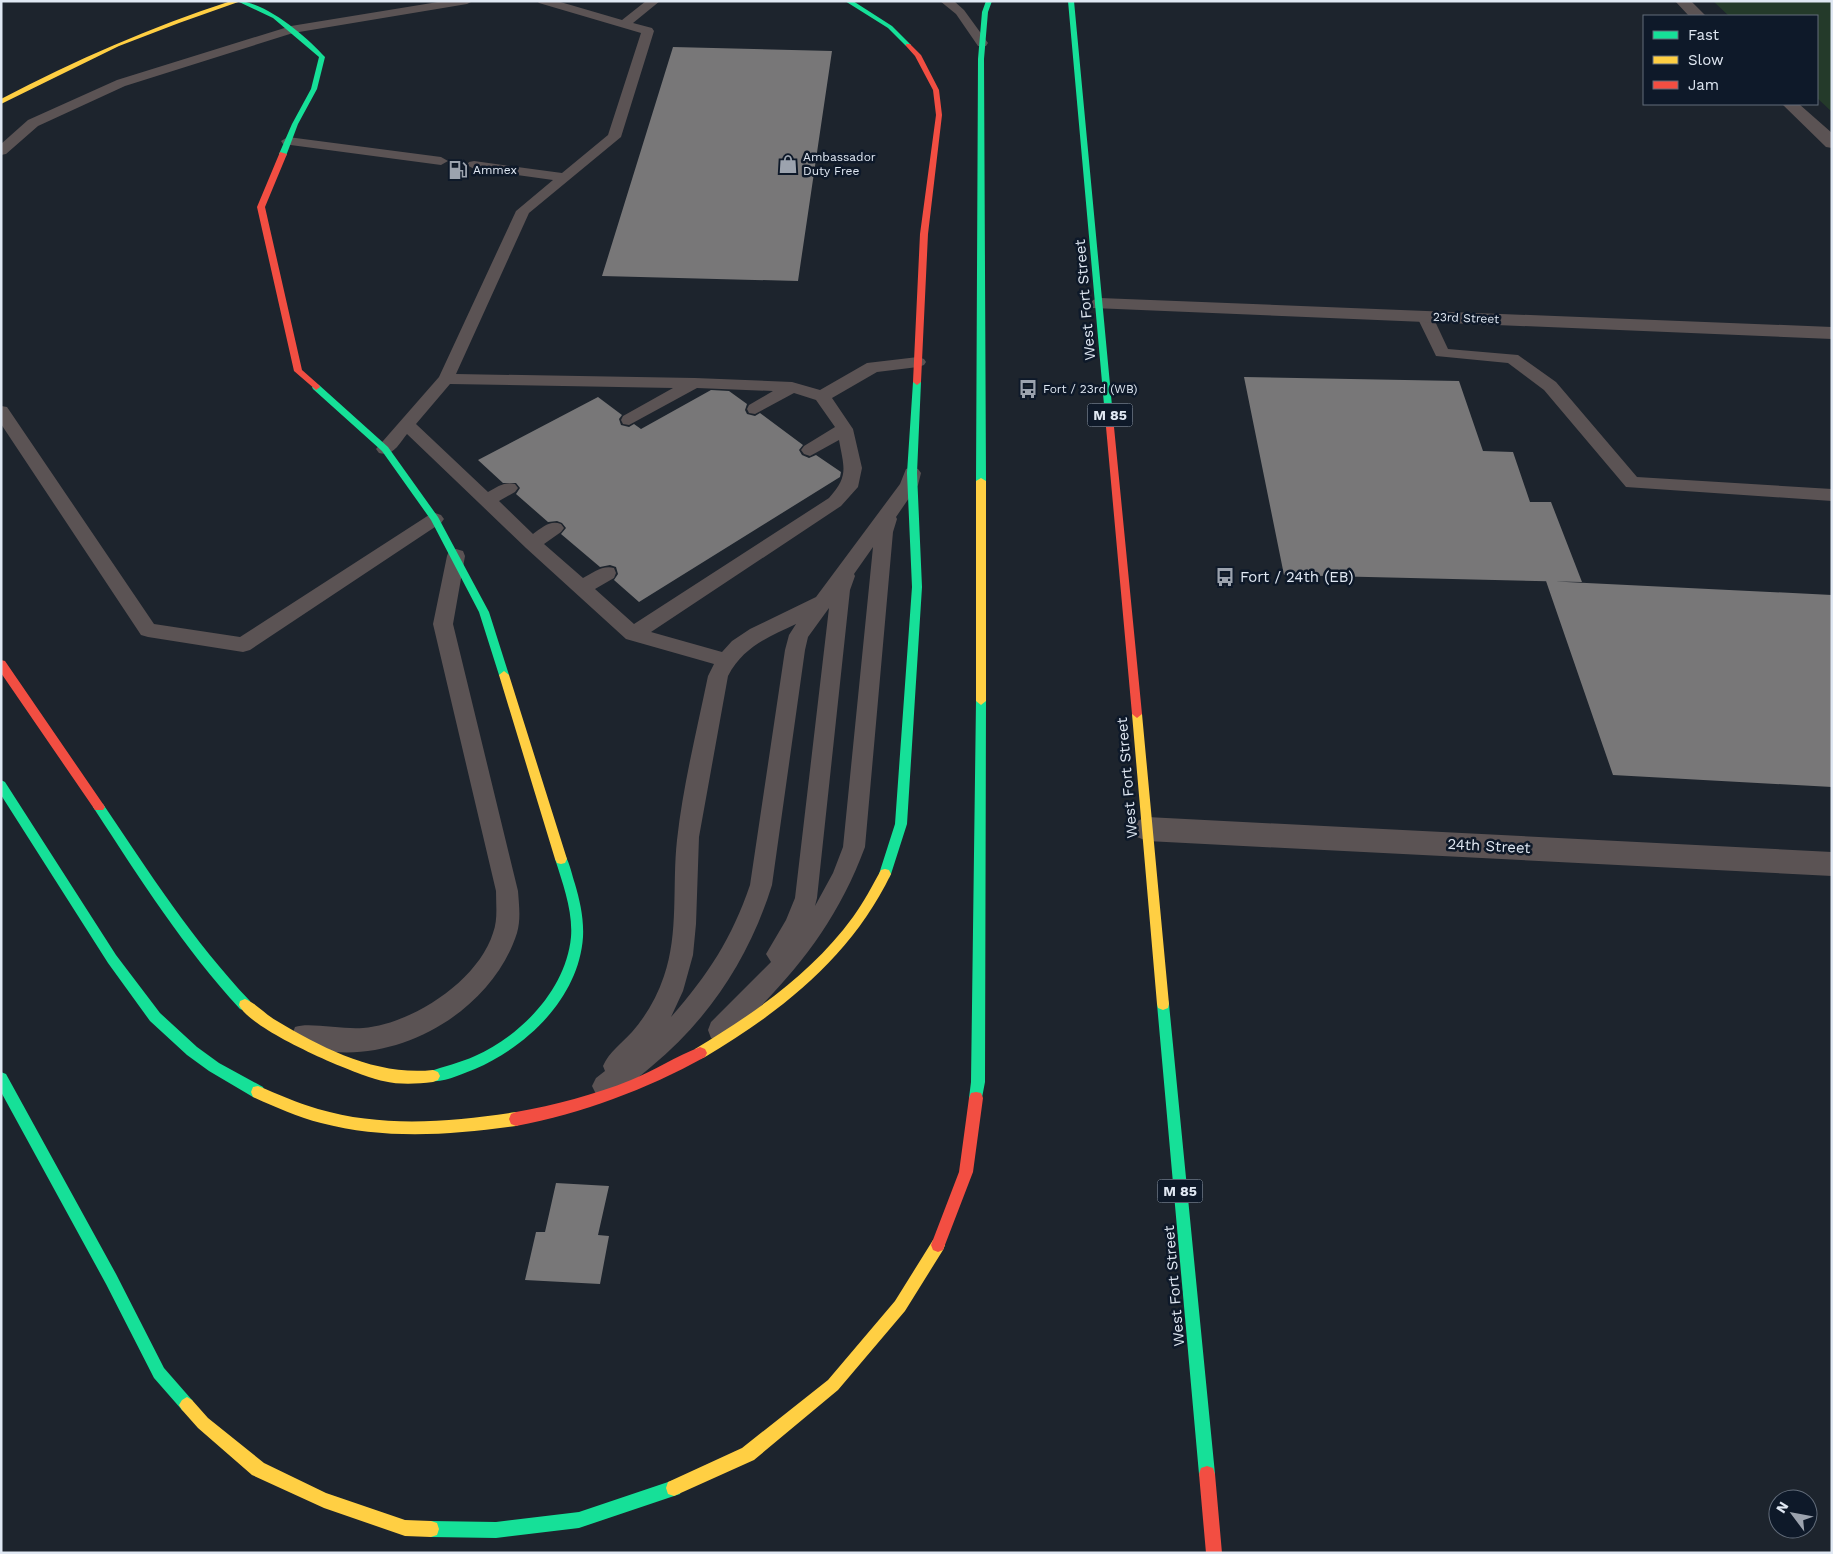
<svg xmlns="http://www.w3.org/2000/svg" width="1833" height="1554" viewBox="0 0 1833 1554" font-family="'Work Sans',sans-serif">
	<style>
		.green { fill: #243a2a }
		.building { fill: #787778 }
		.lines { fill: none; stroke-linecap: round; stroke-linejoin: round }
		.lane { fill: #5b5354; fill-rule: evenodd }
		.street { fill: #5b5354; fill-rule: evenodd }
		.fast { fill: #16e098; fill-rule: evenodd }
		.slow { fill: #ffcf43; fill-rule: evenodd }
		.jam { fill: #f24e42; fill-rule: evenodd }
		.labels { text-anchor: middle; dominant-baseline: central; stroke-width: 5; stroke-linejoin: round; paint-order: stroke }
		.far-poi-label { font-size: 12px; fill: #e0e8f3; stroke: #0e1929; text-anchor: start }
		.far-street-label { font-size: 12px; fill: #e0e8f3; stroke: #0e1929 }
		.shield { fill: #0e1929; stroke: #a1aab6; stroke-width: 1 }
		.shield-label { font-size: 14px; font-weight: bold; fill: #e0e8f3 }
		.street-label { font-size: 15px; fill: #e0e8f3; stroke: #0e1929 }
		.poi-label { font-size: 15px; fill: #e0e8f3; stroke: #0e1929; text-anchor: start }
	</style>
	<rect width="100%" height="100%" fill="#1d242d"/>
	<!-- green -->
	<path class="green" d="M1713 1H1832V112L1817 98V16H1729Z"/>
	<!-- building -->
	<path class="building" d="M673 47 832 51 798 281 602 276Z
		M1244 377 1459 381 1483 451 1513 452 1530 502H1551L1582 582 1284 575Z
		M711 390 729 391 747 404 745 410 747 414 755 416 760 413 803 445 799 450 802 455 809 458 816 455 841 472 840 477 639 602 614 580 618 574 616 567 610 565 600 567 561 534 566 528 562 523 557 521 548 522 516 494 520 488 516 483H503L478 460 598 397 622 415 619 419 621 425 629 427 634 424 641 429Z
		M1546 581 1832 595V787L1613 775Z
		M556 1183 609 1186 598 1235 609 1236 600 1284 525 1280 536 1232H545Z"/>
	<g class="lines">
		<!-- lane -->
		<path class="lane" d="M444 1H473L467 4 293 33 125 86 38 126 6 154 1 155V144L28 120 117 80 291 26Z
			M537 1H557L622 20 646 1H660L633 23 652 28 654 31 621 137 529 213 456 374 695 378 792 382 820 390 867 363 918 357 924 359 926 362 924 365 918 367 877 372 832 398 853 429 862 468 858 487 841 506 651 632 722 652 732 641 750 629 816 597 900 484 906 469 912 467 918 469 921 473 918 485 896 517 897 519 893 532 865 847C835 928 790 979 729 1038L720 1041 711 1038 708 1030 711 1022 771 962 766 954 786 920 795 898 829 608 808 637 805 650 772 885C750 956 710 1018 652 1066 638 1078 622 1091 605 1098L596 1094 592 1086 596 1078 605 1071 603 1066C609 1052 622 1043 632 1032 646 1016 657 997 664 976 679 933 672 885 677 840 683 785 697 730 708 676L714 664 626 639 526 548 407 434C399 444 393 457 379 453L376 449 439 377 516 211 553 180 474 169 467 165 469 162 474 161 562 173 608 135 641 33 539 3ZM450 384 673 388 623 416 621 420 623 424 629 425 697 388 773 391 749 405 747 409 749 413 755 414 794 393 816 400 835 427 804 446 801 450 804 454 810 456 839 440C844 468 849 476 829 498L634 624 595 589 614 578 616 573 614 568C602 565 593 573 583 578L544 544 561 532 564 528 561 524C550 520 543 527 533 534L499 501 515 492 518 488 515 484C505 481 497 487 488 492L416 424ZM873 547 843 847 833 873 815 906 817 898 850 590 855 576 854 574ZM796 624 789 635 785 650 750 885C732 938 708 975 671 1017L683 991 693 955 696 924 699 837 728 676C743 647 768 637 796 624Z
			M940 1H954L964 10 988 43 986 46H978L956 14Z
			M288 137 441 157 448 161 441 165 283 144 281 141Z
			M1425 312 1430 314 1433 317 1448 349 1518 355 1556 382 1637 477 1832 489V501L1626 487 1544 390 1508 363 1436 356 1417 317 1420 314Z
			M1 406 7 407 154 624 240 637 429 515 435 513 441 515 444 519 441 523 250 650 243 652 148 637 141 635 1 424Z
			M456 549 463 551 465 556 453 624 518 891C519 905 521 919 517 933 490 1018 380 1076 295 1043L292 1035 295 1027C309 1022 344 1030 363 1028 412 1024 478 981 493 933 498 920 496 905 496 891L433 624 447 556 449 551Z"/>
		<!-- street -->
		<path class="street" d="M1675 1H1691L1706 16H1689Z
			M1782 104H1799L1832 133V148L1826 147Z
			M1100 298 1832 327V339L1093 308 1090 304 1093 300Z
			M1147 817 1832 852V876L1147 841 1137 837 1133 829 1137 821Z"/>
		<!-- fast -->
		<path class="fast" d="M237 1C265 1 307 37 325 57L317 89 298 124 286 156 279 154 292 124 311 89 319 57 273 18Z
			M845 1H853L892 26 911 45 906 46 888 28Z
			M986 1H992L988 12 984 59 986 481 981 484 976 481 978 59 982 12Z
			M1068 1H1074L1114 427 1110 430 1106 427Z
			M917 379 921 382 917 473 922 587 907 824 891 874 889 878 885 879 881 878 879 874 895 824 912 587 907 473 913 382Z
			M316 384 319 385 388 447 438 517 489 612 509 675 508 678 504 679 499 675 479 612 431 520 382 451 313 389 312 387Z
			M981 697 986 701 985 1082 981 1103 976 1104 971 1103 969 1098 971 1082 976 701Z
			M1 780 5 782 116 955 160 1013 197 1047 219 1063 263 1087 265 1092 263 1097 258 1098 253 1097 209 1071 187 1055 150 1021 108 963 1 795Z
			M99 802 103 804C149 872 193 941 250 1001L251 1005 250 1009 245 1011 240 1009C184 948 140 879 95 810L93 807 95 804Z
			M561 854 565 855C570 864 572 875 575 884 580 901 584 919 583 937 579 997 528 1046 475 1069 464 1073 440 1085 428 1080L426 1076 428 1072C444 1066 460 1063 475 1056 522 1035 566 989 571 937 573 911 563 884 555 859L557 855Z
			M1163 998 1168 1000 1169 1004 1215 1474 1213 1480 1207 1482 1201 1480 1199 1474 1157 1004 1158 1000Z
			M1 1072 6 1074 116 1274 164 1368 192 1400 195 1405 192 1410 187 1413 182 1410 154 1378 106 1284 1 1092Z
			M674 1480 680 1482 682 1488 680 1494 579 1528 496 1538 431 1537 425 1535 423 1529 425 1523 431 1521 496 1522 579 1512Z"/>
		<!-- slow -->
		<path class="slow" d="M231 1H241L179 23 119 46 1 104V99C75 60 151 27 231 1Z
			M981 478 986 481V701L981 705 976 701V481Z
			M504 671 509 675 567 859 565 863 561 864 557 863 555 859 499 675Z
			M1137 710 1142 714 1169 1004 1168 1008 1163 1010 1158 1008 1157 1004 1132 714Z
			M885 869 889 870 891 874C851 957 782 1011 705 1057L700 1059 695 1057 693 1053 695 1049C755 1013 812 973 853 917 864 902 872 886 881 870Z
			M245 999C256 1003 266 1015 277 1021 324 1049 377 1076 433 1070L438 1072 440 1076 438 1080 433 1082C416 1084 400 1085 383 1081 355 1075 250 1030 239 1005L240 1001Z
			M258 1086C278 1094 297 1103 318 1109 383 1128 451 1122 516 1112L521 1114 523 1119 521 1124 516 1126C451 1135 386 1140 321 1123 298 1117 275 1107 253 1097L251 1092 253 1087Z
			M938 1238 943 1240 945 1245 943 1250 905 1311 838 1390 754 1460 674 1496 668 1494 666 1488 668 1482 742 1448 828 1380 895 1301 933 1240Z
			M187 1397 192 1400 208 1418 264 1463 326 1493 405 1520 431 1521 437 1523 439 1529 437 1535 431 1537 405 1536 324 1508 252 1475 198 1428 182 1410 179 1405 182 1400Z"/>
		<!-- jam -->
		<path class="jam" d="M906 44H910L921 55 939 90 942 115 928 234 921 382 917 385 913 382 920 234 936 115 933 90 915 56 906 46Z
			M280 152 287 154 265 207 302 370 319 385 320 387 316 390 294 371 257 207Z
			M1110 424 1114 427 1142 714 1137 718 1132 714 1106 427Z
			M1 660 5 661 103 804 105 807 103 810H95L1 673Z
			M700 1047 705 1049 707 1053 705 1057C645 1090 583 1113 516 1126L511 1124 509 1119 511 1114 516 1112C555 1105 594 1095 631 1080 654 1071 676 1056 700 1047Z
			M976 1092 981 1093 983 1098 973 1172 943 1250 938 1252 933 1250 931 1245 959 1172 969 1098 971 1093Z
			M1207 1466 1213 1468 1215 1474 1222 1553H1206L1199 1474 1201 1468Z"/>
	</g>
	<!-- icons -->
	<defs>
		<g id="shop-bare" transform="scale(1.5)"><path d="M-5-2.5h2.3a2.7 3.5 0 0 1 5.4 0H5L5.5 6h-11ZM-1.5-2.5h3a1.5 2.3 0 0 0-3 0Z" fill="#9ca3ae" stroke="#0e1929" stroke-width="2.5" paint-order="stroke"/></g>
		<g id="fuel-bare" transform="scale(1.5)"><path d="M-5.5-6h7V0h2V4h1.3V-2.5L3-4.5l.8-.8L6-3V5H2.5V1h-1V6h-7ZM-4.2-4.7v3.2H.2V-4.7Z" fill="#9ca3ae" stroke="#0e1929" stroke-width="2.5" paint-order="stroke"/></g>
		<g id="bus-bare" transform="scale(1.5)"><path d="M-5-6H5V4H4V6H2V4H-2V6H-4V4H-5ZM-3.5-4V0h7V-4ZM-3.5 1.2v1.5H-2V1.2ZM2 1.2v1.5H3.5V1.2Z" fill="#9ca3ae" stroke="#0e1929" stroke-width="2.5" paint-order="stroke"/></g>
	</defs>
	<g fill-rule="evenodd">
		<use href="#shop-bare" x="788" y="164"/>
		<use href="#fuel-bare" x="458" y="170"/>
		<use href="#bus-bare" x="1028" y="389"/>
		<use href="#bus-bare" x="1225" y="577"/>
	</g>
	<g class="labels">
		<!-- far-poi labels -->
		<g class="far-poi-label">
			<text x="803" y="157">Ambassador<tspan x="803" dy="14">Duty Free</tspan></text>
			<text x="473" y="170">Ammex</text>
			<text x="1043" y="389">Fort / 23rd (WB)</text>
		</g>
		<!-- far-street labels -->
		<g class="far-street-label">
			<text transform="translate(1466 318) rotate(2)">23rd Street</text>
		</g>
		<!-- shield labels -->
		<g class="shield">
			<rect x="1087.5" y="403.5" width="45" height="23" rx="4"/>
			<rect x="1157.5" y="1179.5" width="45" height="23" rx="4"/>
		</g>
		<g class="shield-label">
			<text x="1110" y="415">M 85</text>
			<text x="1180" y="1191">M 85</text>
		</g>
		<!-- street labels -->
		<g class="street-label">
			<text transform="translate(1085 300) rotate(-95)">West Fort Street</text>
			<text transform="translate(1127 778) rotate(-95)">West Fort Street</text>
			<text transform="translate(1489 846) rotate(3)">24th Street</text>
			<text transform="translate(1174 1286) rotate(-95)">West Fort Street</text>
		</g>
		<!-- poi labels -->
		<g class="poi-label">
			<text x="1240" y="577">Fort / 24th (EB)</text>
		</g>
	</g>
	<!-- border -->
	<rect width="1833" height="1554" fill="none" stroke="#e0e8f3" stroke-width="5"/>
	<!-- legend -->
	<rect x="1643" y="15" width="175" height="90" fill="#0e1929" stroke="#626c7a"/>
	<rect x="1653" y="31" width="25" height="8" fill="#16e098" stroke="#626c7a"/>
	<text x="1688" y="40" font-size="15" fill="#e0e8f3">Fast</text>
	<rect x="1653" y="56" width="25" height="8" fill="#ffcf43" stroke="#626c7a"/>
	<text x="1688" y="65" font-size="15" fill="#e0e8f3">Slow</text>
	<rect x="1653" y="81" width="25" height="8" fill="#f24e42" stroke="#626c7a"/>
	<text x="1688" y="90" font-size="15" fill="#e0e8f3">Jam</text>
	<!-- north arrow -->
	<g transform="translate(1793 1514) rotate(302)"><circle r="24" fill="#0e1929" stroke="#626c7a"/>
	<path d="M0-4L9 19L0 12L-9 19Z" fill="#9ca3ae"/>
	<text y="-8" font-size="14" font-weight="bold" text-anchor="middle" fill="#e0e8f3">N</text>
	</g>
</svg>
